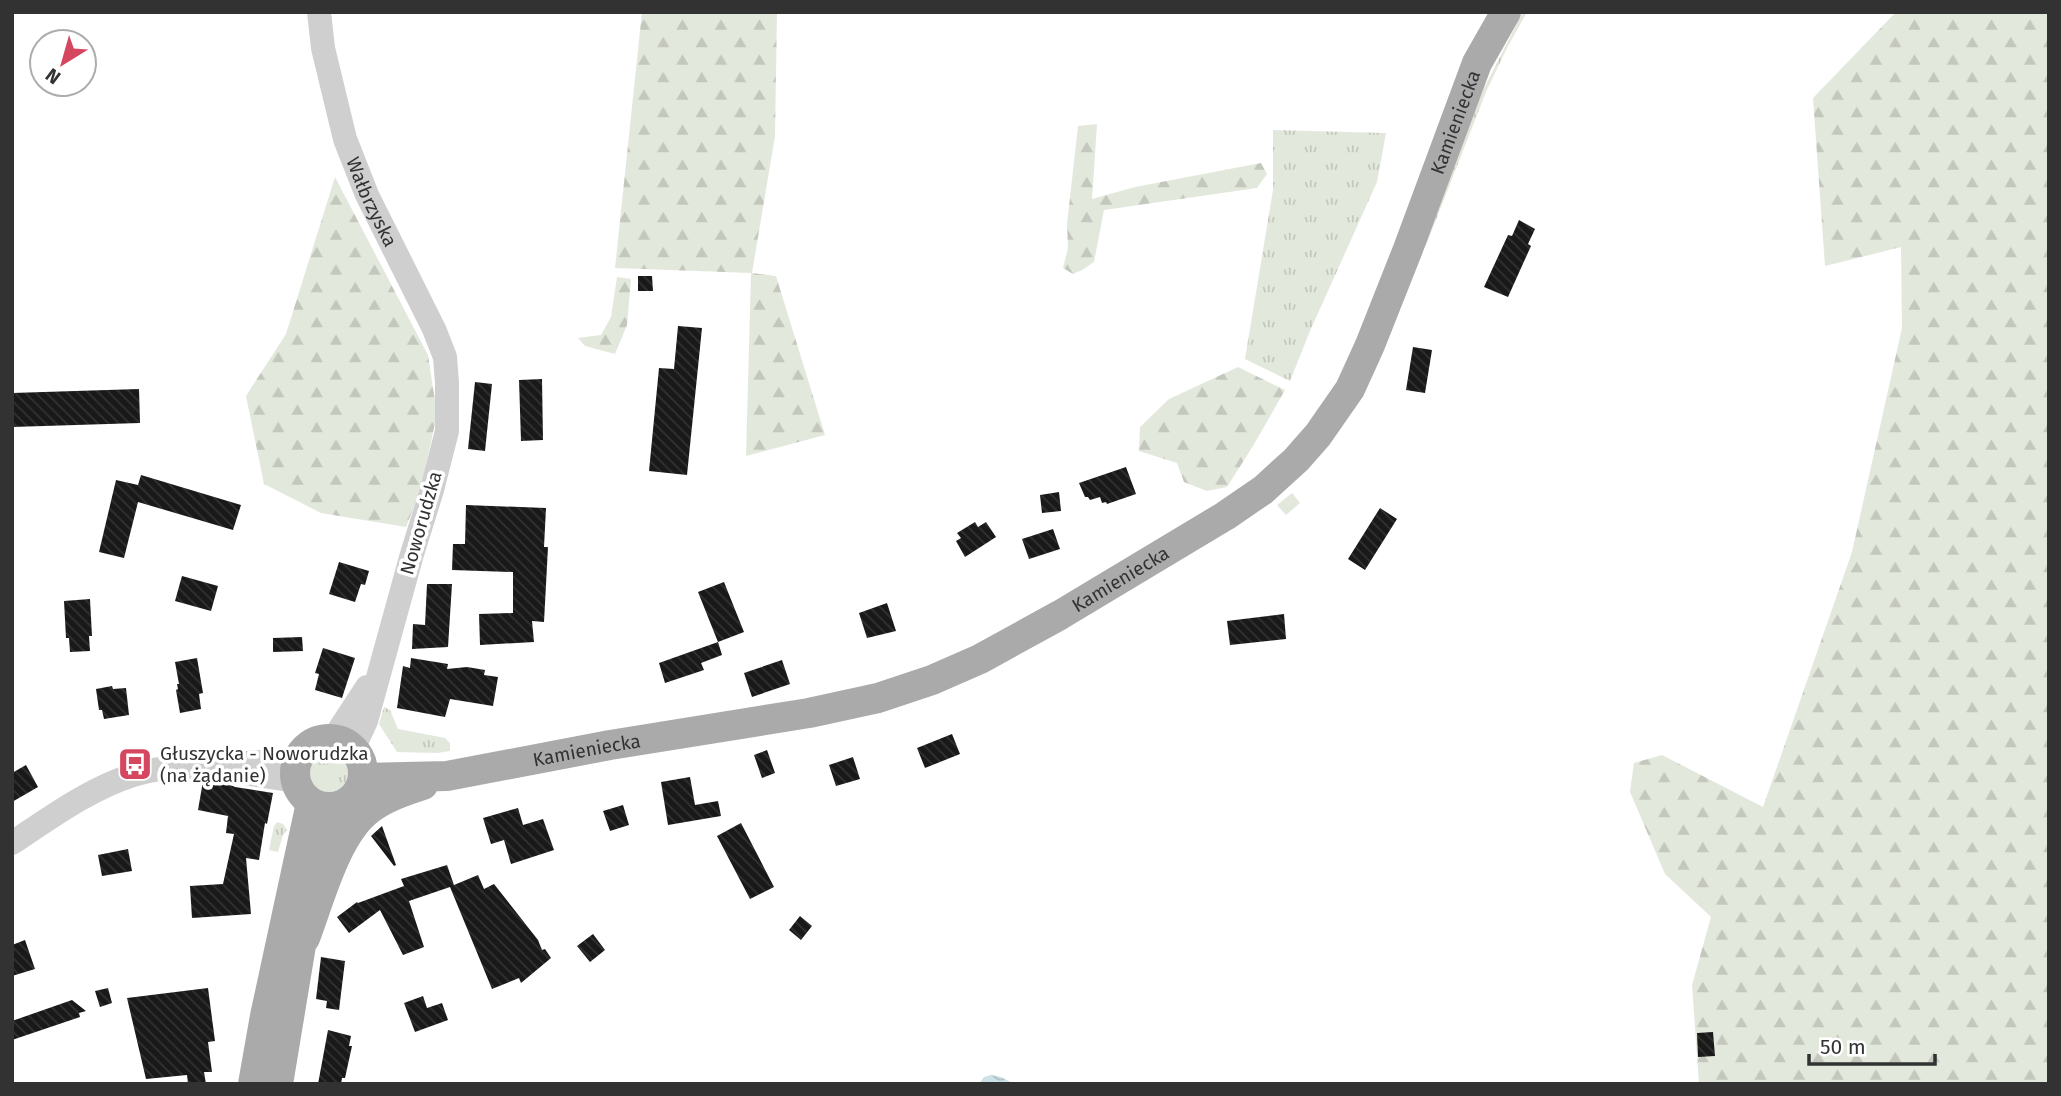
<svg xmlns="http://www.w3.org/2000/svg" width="2061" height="1096" viewBox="0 0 2061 1096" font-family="'Fira Sans',sans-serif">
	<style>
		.grass { fill: url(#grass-tufts) }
		.forest { fill: url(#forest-firs) }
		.water { fill: url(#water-waves) }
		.building { fill: url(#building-back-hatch) }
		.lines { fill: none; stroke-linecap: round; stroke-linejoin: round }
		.minor { stroke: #cfcfcf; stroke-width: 24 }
		.major { stroke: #aaa; stroke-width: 30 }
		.labels { text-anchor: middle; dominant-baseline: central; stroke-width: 7; stroke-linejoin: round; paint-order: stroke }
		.street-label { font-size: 19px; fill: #323232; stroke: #fff }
		.poi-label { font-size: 19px; fill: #323232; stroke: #fff; text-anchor: start }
	</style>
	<defs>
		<pattern id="grass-tufts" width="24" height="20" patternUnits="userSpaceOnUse" patternTransform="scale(1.75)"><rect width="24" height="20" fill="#e3e8dc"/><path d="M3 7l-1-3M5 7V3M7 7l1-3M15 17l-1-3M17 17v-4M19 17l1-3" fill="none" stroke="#c3c7bd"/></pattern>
		<pattern id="forest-firs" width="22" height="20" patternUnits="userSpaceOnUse" patternTransform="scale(1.75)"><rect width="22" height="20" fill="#e3e8dc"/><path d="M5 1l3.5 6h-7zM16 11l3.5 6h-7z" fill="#c3c7bd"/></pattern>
		<pattern id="water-waves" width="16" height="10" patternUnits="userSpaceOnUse" patternTransform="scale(1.75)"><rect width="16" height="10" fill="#cde1e8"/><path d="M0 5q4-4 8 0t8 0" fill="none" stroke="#b0c2c7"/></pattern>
		<pattern id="building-back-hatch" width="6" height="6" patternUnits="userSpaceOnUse" patternTransform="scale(1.75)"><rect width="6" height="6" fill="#191919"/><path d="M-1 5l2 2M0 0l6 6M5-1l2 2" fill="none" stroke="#323232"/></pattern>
	</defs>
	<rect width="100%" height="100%" fill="#fff"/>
	<!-- grass -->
	<path class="grass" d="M1523 12H1527L1507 48 1486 92 1425 248V241L1482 92Z
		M1273 130 1386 133 1377 182 1310 331 1290 381 1245 359 1273 190Z
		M1292 493 1300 503 1286 515 1277 505Z
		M384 707 390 710 398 729 445 738 450 743V751L437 753 397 752 379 724Z
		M309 772a20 20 0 1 1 40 0a20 20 0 1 1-40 0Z
		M277 822 283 824 287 830 283 835 278 852 269 850 274 826Z"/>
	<!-- forest -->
	<path class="forest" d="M642 12H777L775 136 752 273 776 276 825 435 746 456 751 273 615 268Z
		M1896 12H2049V1084H1699L1692 985 1711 917 1665 874 1630 792 1634 763 1662 755 1763 807 1852 552 1902 328 1901 247 1825 266 1813 98Z
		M1097 124 1092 199 1135 187 1261 163 1267 174 1257 188 1104 210 1094 262 1082 270 1073 274 1063 268 1068 248 1067 224 1078 126Z
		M335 177 428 355 437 414 421 489 406 527 321 513 264 484 246 396 286 334Z
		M617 277 631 279 627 325 615 354 585 346 578 338 601 335 611 317Z
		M1238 367 1285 390 1253 446 1227 487 1207 491 1184 482 1177 463 1139 451 1140 427 1169 399Z"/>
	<!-- water -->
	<path class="water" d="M991 1075 1001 1077 1014 1084H979L984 1077Z"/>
	<!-- building -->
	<path class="building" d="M1519 220 1535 229 1528 244 1531 246 1508 297 1484 287 1508 235 1512 236Z
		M638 276H652L653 291H638Z
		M678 326 702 328 687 475 649 471 659 368 674 369Z
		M1413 347 1432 350 1425 393 1406 390Z
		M542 379 543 440 521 441 519 380Z
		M475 382 492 384 485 451 468 449Z
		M139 389 140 423 12 427V393Z
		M1126 467 1136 494 1107 504 1106 502 1102 503 1100 497 1090 500 1088 497H1085L1079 483Z
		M141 475 241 505 233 530 138 502 124 558 99 552 116 480 138 485Z
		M1059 492 1061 511 1042 513 1040 495Z
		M466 505 546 508 544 547H548L544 622 532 621 534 642 480 645 479 614 513 613V572L452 570 453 544H465Z
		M1380 508 1397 519 1365 570 1348 559Z
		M975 522 978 527 986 522 996 537 965 557 956 541 961 538 957 533Z
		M1053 529 1060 549 1029 559 1022 539Z
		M339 562 369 571 365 585 361 584 355 602 329 594Z
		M182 576 218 586 211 611 175 601Z
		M724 582 744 632 718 642 722 655 701 663 704 670 665 683 659 663 718 642 698 592Z
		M427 584H452L448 647 412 649 413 624 425 625Z
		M90 599 92 636H89L90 651 70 652 69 638H66L64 601Z
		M887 603 896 631 867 638 859 613Z
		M1284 614 1286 639 1230 645 1227 621Z
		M302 637 303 651 273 652V638Z
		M323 648 355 658 342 698 315 690 319 674 315 673Z
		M197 658 203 693 199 694 201 709 180 713 176 690 178 689 177 684H179L175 662Z
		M411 658 448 664 447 669 467 667 485 670 484 675 498 677 493 706 450 699 445 717 397 708 403 666 410 668Z
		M782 660 790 684 752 697 744 673Z
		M112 686 113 689 126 688 129 715 104 719 102 710H99L96 689Z
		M952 734 960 754 925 768 917 748Z
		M767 750 775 773 762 778 754 755Z
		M853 757 860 779 836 786 829 765Z
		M26 765 38 787 12 802V773Z
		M690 777 695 805 718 801 721 816 668 825 661 782Z
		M220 780 235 787 273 793 267 824 265 823 259 860 246 858 251 914 192 918 190 886 223 884 234 834 226 833 228 816 198 810 203 781Z
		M623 805 629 825 610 831 603 811Z
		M518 808 523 825 543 819 554 850 511 864 504 840 491 844 483 818Z
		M741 823 774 887 750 899 717 836Z
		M382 826 396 865 394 866 371 836Z
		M128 849 132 871 102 876 98 855Z
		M447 865 454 885 478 875 484 889 494 884 538 940 542 950 545 949 551 958 521 983 519 978 492 989 450 887 409 901 424 947 403 955 380 910 349 933 337 917 357 902 358 903 404 886 401 879Z
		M800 916 812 926 801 940 789 930Z
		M593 934 605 950 590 962 577 946Z
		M25 940 35 969 12 976V945Z
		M321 957 345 961 339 1010 326 1008 327 1001 316 999Z
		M108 988 112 1003 100 1007 95 991Z
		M208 988 215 1041 208 1042 212 1072H204L206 1084H188L187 1075 146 1079 127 998Z
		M423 996 427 1008 442 1003 448 1020 415 1032 404 1003Z
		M72 1000 86 1011 79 1013 80 1017 12 1040V1021Z
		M328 1030 351 1036 349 1046H352L345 1078H342L341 1084H318Z
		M1713 1032 1715 1056 1698 1057 1697 1033Z"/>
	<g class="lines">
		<!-- minor -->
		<g class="minor">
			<path id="s1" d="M319 12 323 48 345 139 367 195 434 329 445 357 447 383V431L432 490 412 554 366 721 353 749"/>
			<path d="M333 739 367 687"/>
			<path d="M237 772 296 781"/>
			<path d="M12 843C50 818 89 789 133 775 161 766 179 768 207 766 237 764 267 761 297 760"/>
		</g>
		<!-- major -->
		<g class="major">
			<circle cx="329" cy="773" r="34"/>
			<path id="s2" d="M363 778 447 776 610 745 809 713 878 698 932 680 980 659 1060 615 1225 516 1263 490 1296 460 1318 435 1350 389 1370 345 1408 249 1477 63 1506 12"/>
			<path d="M315 874 323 842 335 807"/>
			<path d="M305 938C320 899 336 834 370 809 386 797 405 791 423 785"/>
			<path d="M253 1084 265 1016 311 803"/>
			<path d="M278 1084 306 915"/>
		</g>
	</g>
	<!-- icons -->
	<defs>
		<g id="bus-square" transform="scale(1.75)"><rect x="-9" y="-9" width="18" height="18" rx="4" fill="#d5475f" stroke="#fff"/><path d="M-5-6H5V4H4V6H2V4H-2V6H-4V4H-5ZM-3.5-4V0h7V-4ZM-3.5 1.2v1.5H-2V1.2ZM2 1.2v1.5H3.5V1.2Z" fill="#fff"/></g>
	</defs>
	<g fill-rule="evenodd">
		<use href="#bus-square" x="135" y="764"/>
	</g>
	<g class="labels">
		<!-- street labels -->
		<g class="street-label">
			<text stroke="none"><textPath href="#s2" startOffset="1382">Kamieniecka</textPath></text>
			<text stroke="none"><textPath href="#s1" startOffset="198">Wałbrzyska</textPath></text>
			<text transform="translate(421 523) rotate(-74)">Noworudzka</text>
			<text stroke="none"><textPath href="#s2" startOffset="793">Kamieniecka</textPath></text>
			<text stroke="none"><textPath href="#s2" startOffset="226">Kamieniecka</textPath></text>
		</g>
		<!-- poi labels -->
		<g class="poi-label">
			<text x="160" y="753">Głuszycka - Noworudzka<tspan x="160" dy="22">(na żądanie)</tspan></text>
		</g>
	</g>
	<!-- border -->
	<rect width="2061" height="1096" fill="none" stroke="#323232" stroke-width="28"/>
	<!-- north arrow -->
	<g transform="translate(63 63) rotate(217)"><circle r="33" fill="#ffffff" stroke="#adadad" stroke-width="2"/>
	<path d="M0-5L12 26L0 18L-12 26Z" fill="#d5475f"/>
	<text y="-10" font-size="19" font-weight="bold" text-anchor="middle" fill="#323232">N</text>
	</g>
	<!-- scale -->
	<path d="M1809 1054v10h126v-10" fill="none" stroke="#323232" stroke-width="3.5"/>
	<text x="1820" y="1054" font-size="21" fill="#323232" stroke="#ffffff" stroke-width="5" paint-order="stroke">50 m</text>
</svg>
